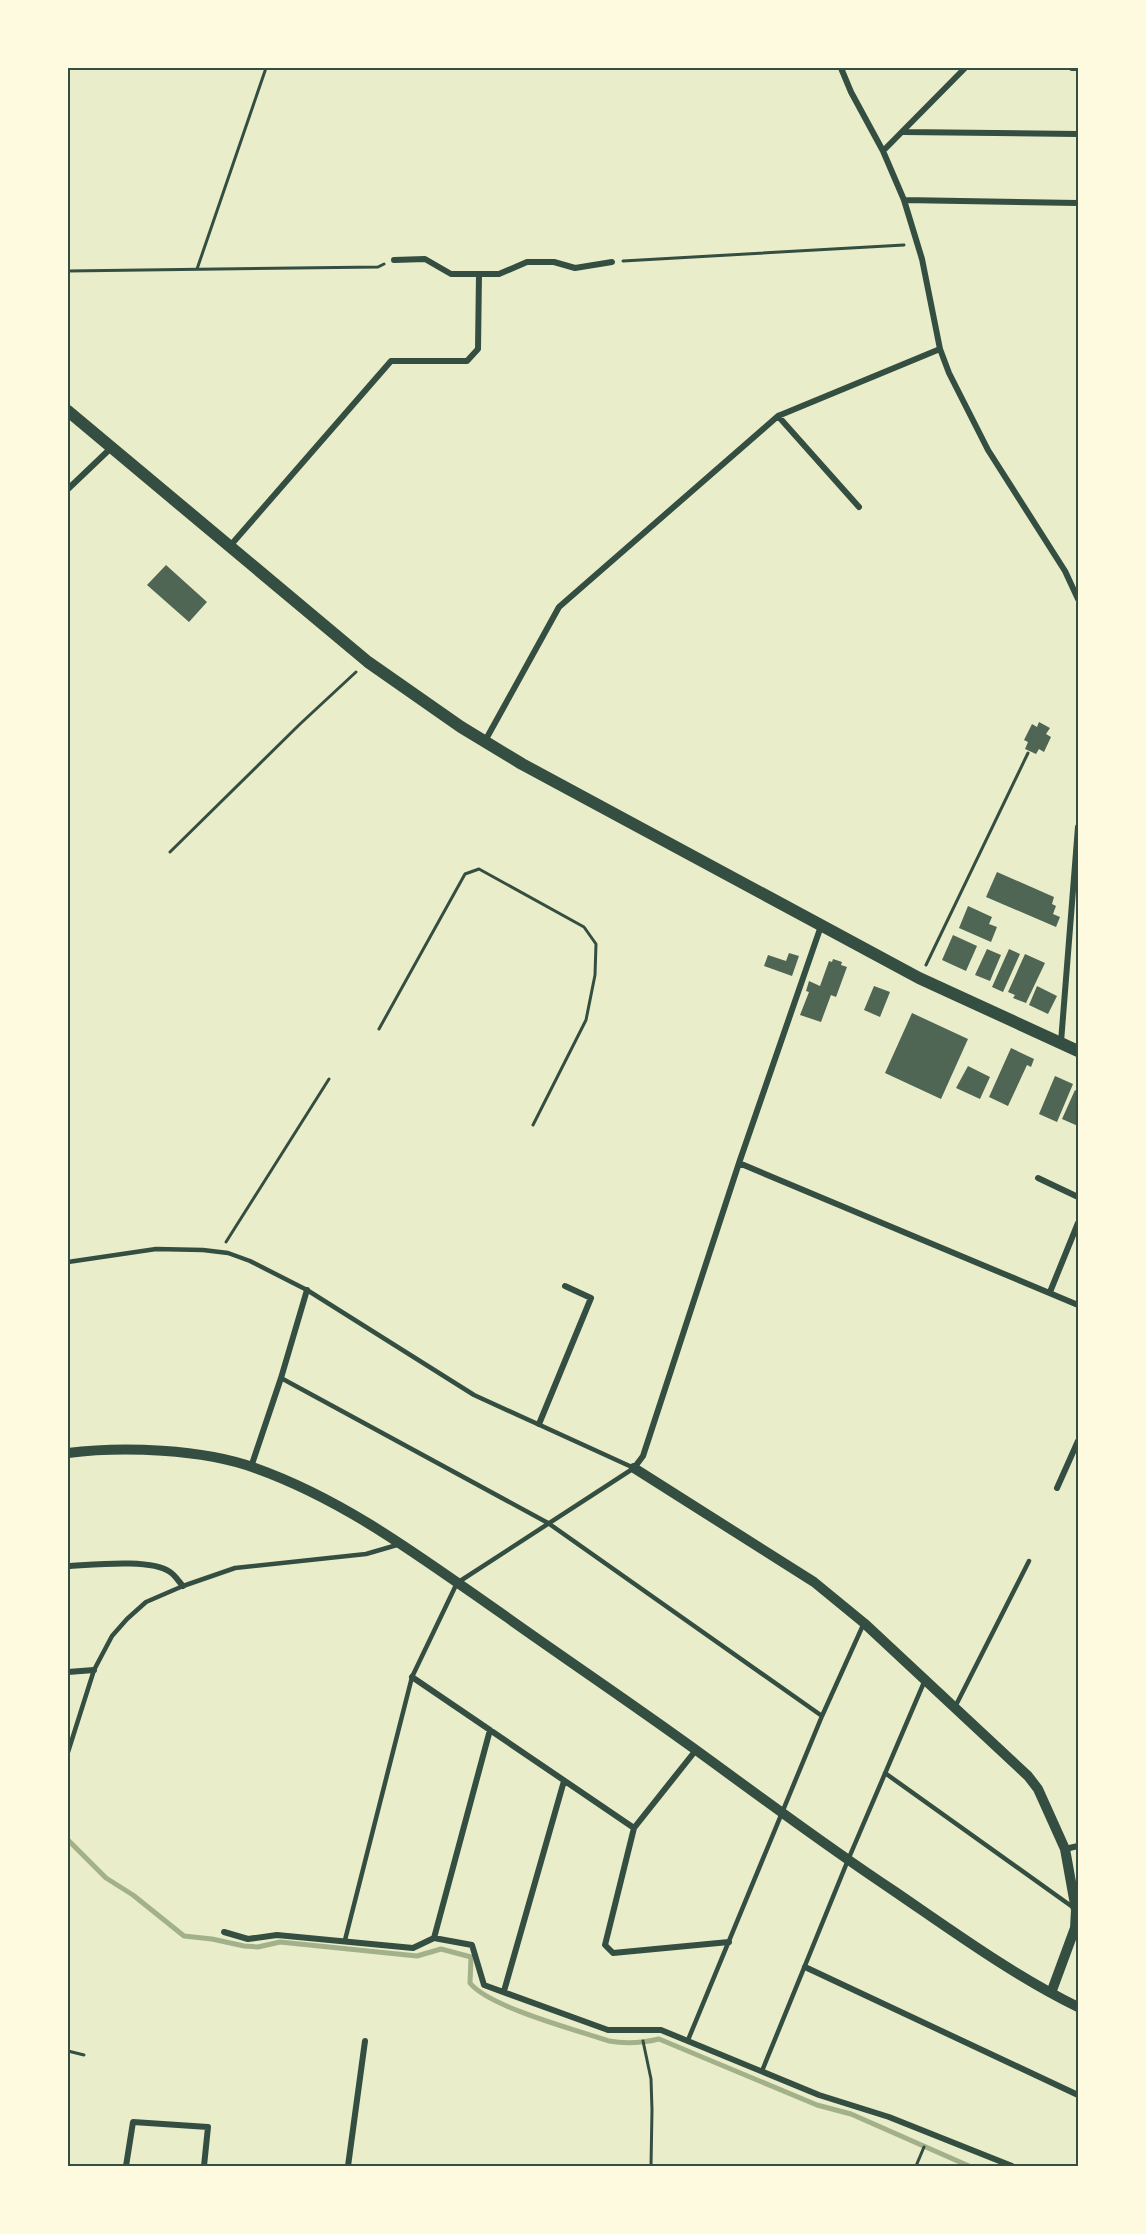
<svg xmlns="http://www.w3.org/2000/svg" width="1146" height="2234" viewBox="0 0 1146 2234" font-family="'Space Grotesk',sans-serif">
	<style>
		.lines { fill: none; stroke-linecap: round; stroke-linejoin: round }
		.stream { stroke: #a3b18a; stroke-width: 5 }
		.building { fill: #4f6655 }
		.path { stroke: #344e41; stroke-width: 3 }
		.service { stroke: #344e41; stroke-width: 4.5 }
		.minor { stroke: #344e41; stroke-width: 6 }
		.tertiary { stroke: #344e41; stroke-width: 10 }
		.secondary { stroke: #344e41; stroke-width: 12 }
		.neatline { fill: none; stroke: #344e41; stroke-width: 2 }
	</style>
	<rect width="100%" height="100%" fill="#e9edc9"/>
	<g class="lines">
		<!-- stream -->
		<path class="stream" d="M68 1840 106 1878 133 1895 184 1936 212 1939 244 1946 258 1947 280 1942 417 1956 441 1949 471 1957 470 1983C489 2007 576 2030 609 2041 626 2044 642 2043 659 2039L817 2105 851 2114 969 2166"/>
	</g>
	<!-- building -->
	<path class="building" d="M166 565 207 602 189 622 147 585Z
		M1039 722 1050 728 1046 734 1051 737 1044 752 1039 749 1036 754 1025 749 1028 742 1024 740 1032 724 1037 727Z
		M997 872 1054 897 1052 904 1056 906 1053 914 1060 917 1056 927 986 897Z
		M968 906 992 917 989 924 997 927 991 942 959 928Z
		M953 935 977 946 966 971 942 960Z
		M987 949 1001 955 990 981 975 975Z
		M1009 949 1020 954 1003 992 992 987Z
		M789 953 799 956 792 976 764 966 768 955 786 961Z
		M1025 954 1045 963 1026 1003 1013 998 1015 995 1008 992Z
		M833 959 842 962 841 965 847 967 836 997 831 995 821 1022 800 1015 809 992 806 991 809 981 820 986 829 961 832 962Z
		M874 986 890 992 880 1017 864 1010Z
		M1037 986 1057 996 1048 1014 1029 1005Z
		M912 1013 968 1039 941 1099 885 1073Z
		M1011 1048 1034 1059 1031 1067 1027 1065 1008 1106 989 1097Z
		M968 1066 990 1077 980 1099 956 1088Z
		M1055 1076 1073 1084 1057 1122 1039 1114Z
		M1075 1090 1078 1092V1126L1062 1119Z"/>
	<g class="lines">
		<!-- path -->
		<path class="path" d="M623 261 904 245
			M197 269 266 68
			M68 271 378 267 384 264
			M170 852 300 724 356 672
			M926 965 1028 753
			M379 1029 465 874 479 869 584 927 596 944 595 975 586 1020 533 1125
			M226 1242 329 1079
			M643 2041 651 2079 652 2110 651 2166
			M68 2051 84 2055
			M916 2166 924 2147"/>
		<!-- service -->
		<path class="service" d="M68 1262 156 1249 203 1250 228 1253 250 1261 307 1290 474 1395 634 1468
			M281 1378 548 1523 822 1716
			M955 1707 1029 1561
			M68 1752 94 1670 112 1636 127 1619 146 1602 183 1586 235 1568 366 1554 397 1545
			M885 1773 1074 1908
			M345 1940 412 1677 457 1583 634 1468
			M688 2040 822 1716 864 1623
			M762 2071 848 1860 925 1680"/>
		<!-- minor -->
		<path class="minor" d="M841 68 851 92 883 151 904 200 922 259 940 349 949 373 988 450 1065 571 1078 599
			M1072 68H1078
			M904 132 1078 134
			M883 151 965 68
			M904 200 1078 203
			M394 260 425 259 451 274H499L527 262H554L575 268 612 262
			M778 416 859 507
			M68 489 111 448
			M230 546 391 361H467L478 349 479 274
			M485 741 559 607 778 416 940 349
			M1061 1042 1078 827
			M739 1163 1078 1305
			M1038 1178 1078 1197
			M1050 1292 1078 1223
			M539 1424 591 1298 565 1286
			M251 1467 281 1378 307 1290
			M634 1468 643 1456 739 1163 821 926
			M1057 1488 1078 1441
			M68 1566C90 1565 152 1558 170 1572 175 1575 179 1582 183 1586
			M68 1672 94 1670
			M412 1677 634 1828
			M696 1750 634 1828 605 1945 613 1953 729 1942
			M1065 1849 1078 1846
			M224 1932 248 1939 277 1935 413 1948 434 1938 472 1945 484 1985 608 2030H661L819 2095 889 2117 1012 2166
			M434 1938 490 1730
			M805 1967 1078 2095
			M504 1991 564 1781
			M126 2166 133 2122 208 2127 204 2166
			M348 2166 365 2041"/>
		<!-- tertiary -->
		<path class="tertiary" d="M68 1453C122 1446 203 1449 255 1468 348 1501 427 1562 508 1618 570 1662 634 1705 696 1750 762 1798 826 1846 894 1891 954 1932 1013 1975 1078 2007
			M634 1468 814 1582 864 1623 1028 1776 1038 1789 1065 1849 1076 1910 1075 1928 1051 1993"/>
		<!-- secondary -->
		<path class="secondary" d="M68 411 368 662 461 727 522 764 919 978 1078 1051"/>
	</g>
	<!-- border -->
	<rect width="1146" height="2234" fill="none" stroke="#fefae0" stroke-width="138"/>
	<rect x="69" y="69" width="1008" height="2096" class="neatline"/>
</svg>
